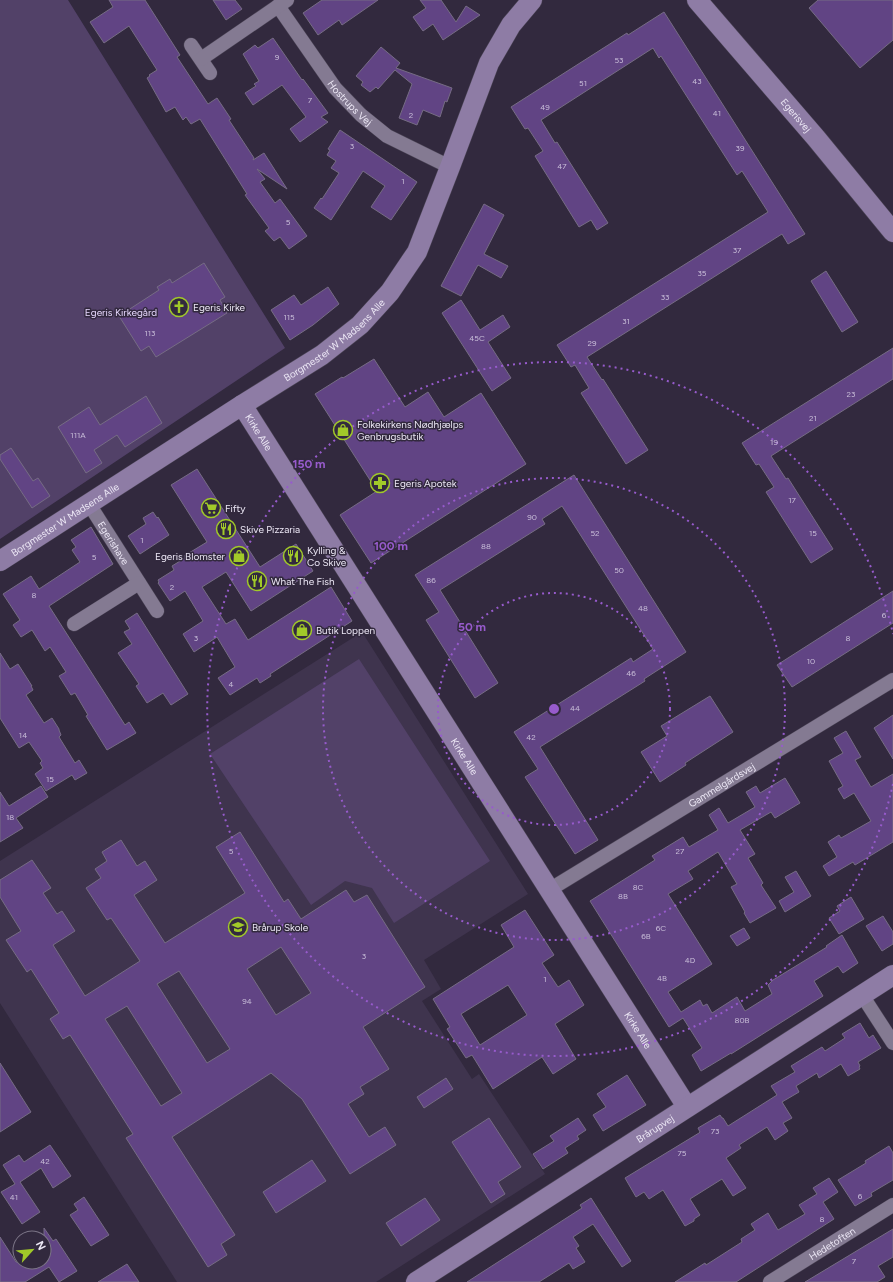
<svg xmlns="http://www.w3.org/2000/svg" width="893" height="1282" viewBox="0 0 893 1282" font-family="Figtree,sans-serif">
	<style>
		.built { fill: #3f344e }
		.green { fill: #524168 }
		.building { fill: #614484; stroke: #766c84; fill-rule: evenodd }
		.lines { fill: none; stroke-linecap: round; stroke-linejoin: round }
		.street-casing { stroke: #4c4556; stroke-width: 15 }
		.secondary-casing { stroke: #4c4556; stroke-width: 21 }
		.street { stroke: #847a92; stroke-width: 14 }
		.secondary { stroke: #8e7ca5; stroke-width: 20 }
		.ring { fill: none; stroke: #975bcc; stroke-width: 2; stroke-dasharray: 2 4 }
		.labels { text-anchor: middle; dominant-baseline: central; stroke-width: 3; stroke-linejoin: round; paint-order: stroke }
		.number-label { font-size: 8px; fill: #c9bed9 }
		.street-label { font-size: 10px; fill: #ece7f5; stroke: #32293e }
		.poi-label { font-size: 10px; fill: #ece7f5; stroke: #32293e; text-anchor: start }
		.park-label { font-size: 10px; fill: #e6d7fd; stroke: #32293e }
		.centre { fill: #975bcc; stroke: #32293e; stroke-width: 2 }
		.ring-label { font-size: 12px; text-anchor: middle; font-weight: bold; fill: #975bcc; stroke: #32293e; stroke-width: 3; stroke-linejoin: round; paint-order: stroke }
	</style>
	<rect width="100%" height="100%" fill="#32293e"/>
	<!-- built -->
	<path class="built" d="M362 632 528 894 424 960 441 989 422 1001 472 1079 479 1074 545 1174 376 1282H177L0 1003V861Z"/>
	<!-- green -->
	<path class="green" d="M0 0H68L285 348 0 539Z
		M359 659 490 861 394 923 372 888 345 881 311 905 210 754Z"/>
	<!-- building -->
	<path class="building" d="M109 0H145L180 55 177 57 208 104 217 98 231 119 229 120 254 158 253 160 264 153 287 189 257 169 265 179 260 182 275 203 280 199 307 236 289 249 280 237 274 241 265 231 269 228 245 195 247 194 200 119 191 124 186 117 183 120 175 107 166 112 147 78 150 76 149 75 157 70 129 26 104 43 90 22 113 7Z
		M213 0H235L242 9 226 20Z
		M322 0H378L342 25 339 20 318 35 303 13Z
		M420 0H441L456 22 466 6 480 15 443 40 433 24 423 31 413 17 426 8Z
		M818 0H893V40L860 68 809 8Z
		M664 12 805 234 788 244 782 234 587 357 602 380 603 379 648 450 626 464 581 393 589 388 575 365 571 367 557 345 768 212 742 171 737 175 661 56 659 58 653 48 541 120 555 143 557 142 608 223 597 230 591 220 579 227 535 156 543 151 528 128 525 129 511 107 627 33 628 35Z
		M273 38 302 80 303 79 328 113 321 117 328 122 300 142 290 129 306 117 282 85 253 105 245 93 256 86 254 84 259 81 243 54 255 45 258 48Z
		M381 47 400 63 396 68 452 88 447 102 445 101 440 117 423 110 417 125 399 118 412 84 395 70 378 89 376 87 370 92 361 85 363 82 356 76Z
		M340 130 417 182 391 220 371 207 385 186 363 171 331 220 314 208 321 198 322 199 339 173 331 168 336 161 327 155 330 150 328 149Z
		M484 204 504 215 484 254 508 266 501 278 478 265 461 296 441 286Z
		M204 263 225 297 220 300 227 313 156 357 149 346 141 351 119 316 159 290 157 287 170 279 172 283Z
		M826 271 858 322 842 332 811 281Z
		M328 287 339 304 313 325 290 340 271 310 294 295 301 305Z
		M461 300 480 330 503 315 510 327 488 342 511 378 492 391 442 313Z
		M893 348V379L771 456 786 479 788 478 833 549 811 563 766 492 774 487 759 464 756 465 742 443Z
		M374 359 405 407 428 392 444 417 481 393 526 464 371 563 340 515 377 491 315 394 342 377 343 378Z
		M146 396 162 423 125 447 117 435 94 450 102 463 86 473 58 427 89 407 100 425Z
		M11 448 33 481 38 478 50 496 32 508 0 459V455Z
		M197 469 260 567 296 544 313 571 251 611 226 572 202 587 226 624 235 619 248 640 331 587 352 621 270 674 271 676 260 683 257 678 230 695 218 678 235 667 217 637 194 652 183 634 203 621 185 591 170 601 158 583 159 582 158 580 174 570 172 566 185 558 184 556 207 542 171 485Z
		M574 475 686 652 644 679 645 681 540 747 598 840 575 854 525 777 538 769 514 732 631 658 633 662 653 649 562 506 542 519 545 524 440 590 498 683 475 698 426 620 439 612 415 575Z
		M153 512 157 518 158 517 169 535 140 554 128 536 146 524 143 518Z
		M91 527 113 564 49 606 125 725 129 722 136 733 107 750 86 716 88 715 75 693 71 695 59 676 66 672 50 647 45 651 32 630 21 637 13 625 20 620 3 594 31 576 39 589 80 562 72 550 76 547 71 540Z
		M893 591V623L792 687 777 665Z
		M137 613 188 694 171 705 163 693 147 703 136 686 139 684 118 653 132 644 124 632 130 629 125 621Z
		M0 653 10 669 18 664 32 686H31L33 690 26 695 44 723 52 718 59 729V730L61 735 59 737 75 763 79 760 87 773 75 780 72 775 46 791 35 774 43 768 40 763 42 761 29 742 19 748 0 718Z
		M710 696 733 732 685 763 686 765 660 782 641 752 667 736 661 726Z
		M893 715V759L874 728Z
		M846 731 861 757 855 760 871 787 893 774V842L855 865 853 862 829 876 823 866 837 857 828 842 839 835 841 838 871 821 854 793 844 799 838 789 843 786 829 761 843 753 834 738Z
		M785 778 800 803 775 818 771 812 740 830 755 854 748 858 763 883 761 885 776 908 750 923 744 913 745 912 731 887 737 884 718 852 688 871 693 879 668 894 712 964 668 992 681 1012 700 1000 703 1006 707 1004 712 1013 737 997 745 1011 772 994 768 985 773 980 827 947 826 946 842 935 858 963 843 973 838 966 814 981 823 996 731 1054V1053L701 1071 692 1055 702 1048 683 1018 669 1027 590 901 655 860 652 856 683 837 689 847 718 830 709 815 719 808 728 823 755 807 746 792 756 786 760 793Z
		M41 786 48 797 16 818 23 828 0 842V792L9 806Z
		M240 832 284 902 288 899 301 919 346 890 354 902 367 895 425 987 363 1027 389 1069 360 1087 364 1094 348 1104 369 1137 385 1127 396 1145 350 1174 302 1099 271 1073 172 1137 235 1235 221 1244 227 1255 208 1267 126 1138 133 1134 70 1035 63 1039 50 1019 59 1013 31 969 27 972 6 940 21 931 0 897V880L32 860 51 888 43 893 57 914 62 911 75 931 53 945 85 996 140 961 111 918 107 920 86 888 101 878 95 869 107 861 102 852 121 840 137 866 145 861 157 880 134 895 165 943 245 893 216 847ZM281 947 311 993 276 1015 247 969ZM179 971 230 1049 207 1063 157 984ZM127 1006 182 1093 161 1106 105 1019Z
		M796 871 811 896 785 912 779 901 794 892 785 877Z
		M851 897 864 919 839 934 829 918 840 911 837 906Z
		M525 910 554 955 542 963 558 987 569 980 584 1005 555 1024 576 1059 553 1074 542 1057 493 1089 472 1055 466 1058 447 1029 450 1027 433 999 514 947 501 925ZM508 985 527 1015 480 1045 461 1014Z
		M883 916 893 932V944L882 951 866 926Z
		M744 928 750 938 737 946 730 936Z
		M860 1023 869 1038 873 1035 881 1048 858 1062 860 1066 859 1067 860 1069 848 1076 841 1064 819 1078 817 1073 796 1086 799 1092 782 1102 792 1118 783 1123 788 1131 775 1140 767 1127 739 1145 741 1148 726 1158 746 1188 733 1196 722 1179 690 1199 700 1215 694 1219V1221L685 1226 663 1190 649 1199 644 1192 636 1197 625 1178 699 1133 700 1132 698 1128 720 1115 722 1118H723L728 1126 777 1095 771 1086 795 1072 791 1066 822 1047 825 1051 845 1038 842 1034Z
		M0 1063 31 1112 0 1132Z
		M627 1075 646 1105 603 1131 593 1115 606 1107 597 1094Z
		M446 1078 453 1089 424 1108 417 1097Z
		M489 1118 521 1167 498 1182 505 1194 491 1203 452 1142Z
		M578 1118 586 1130 577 1136 579 1139 565 1148 568 1153 543 1169 533 1154 554 1141 550 1136Z
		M50 1145 71 1176 53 1188 41 1168 20 1182 40 1212 22 1224 1 1192 15 1184 3 1165 19 1155 24 1162Z
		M889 1146 893 1153V1180L871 1193 872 1196 855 1206 838 1180 866 1163 865 1161Z
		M312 1160 326 1181 276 1213 263 1192Z
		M829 1178 838 1192 823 1202 834 1219 736 1282H675L705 1263 706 1265 742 1242 741 1239 755 1230 751 1224 768 1213 778 1230 805 1214 799 1205 817 1194 813 1188Z
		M84 1197 109 1235 91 1246 70 1215 78 1210 74 1204Z
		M425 1198 440 1220 401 1246 386 1223Z
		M591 1198 631 1261 622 1267 593 1224 573 1237 579 1246 576 1248 585 1262 573 1269 569 1263 539 1282H467L582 1208 580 1205Z
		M44 1228 53 1241 56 1239 77 1271 59 1282 49 1267 25 1282H0V1237L16 1262H44Z
		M893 1229V1257L878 1266 885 1277 877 1282H805Z
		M127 1264 139 1282H98Z"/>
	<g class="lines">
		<!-- street casing -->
		<g class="street-casing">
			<g id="street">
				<path id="s1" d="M278 6 335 88 361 115 387 136 450 167"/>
				<path d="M191 45 210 73"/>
				<path d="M201 59 287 0"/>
				<path id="s2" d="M89 504 157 611"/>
				<path d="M74 624 139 583"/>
				<path id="s3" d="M549 890 893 680"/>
				<path d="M862 995 893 1043"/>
				<path id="s4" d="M770 1282 893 1205"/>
			</g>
		</g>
		<!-- secondary casing -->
		<g class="secondary-casing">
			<g id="secondary">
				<path id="s5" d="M697 0 816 138 893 232"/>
				<path id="s6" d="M242 405 687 1107"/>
				<path id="s7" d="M0 561 242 405 322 355 360 325 390 292 417 252 450 167 489 63 511 25 532 0"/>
				<path id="s8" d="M416 1282 893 975"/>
			</g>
		</g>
		<!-- street -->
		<use href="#street" class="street"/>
		<!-- secondary -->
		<use href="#secondary" class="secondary"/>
	</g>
	<!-- distance rings -->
	<g class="ring">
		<circle cx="554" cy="709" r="116"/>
		<circle cx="554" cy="709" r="231"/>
		<path d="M893 784A347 347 0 1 1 893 634"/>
	</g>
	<!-- icons -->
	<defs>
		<g id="church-ring" transform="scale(1)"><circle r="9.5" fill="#32293e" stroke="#a1c929" stroke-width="1.5"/><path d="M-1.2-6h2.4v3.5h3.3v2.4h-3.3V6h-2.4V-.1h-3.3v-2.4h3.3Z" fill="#a1c929"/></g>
		<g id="shop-ring" transform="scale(1)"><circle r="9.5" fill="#32293e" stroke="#a1c929" stroke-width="1.5"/><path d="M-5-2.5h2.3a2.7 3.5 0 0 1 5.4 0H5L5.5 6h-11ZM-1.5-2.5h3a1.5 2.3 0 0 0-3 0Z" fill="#a1c929"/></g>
		<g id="pharmacy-ring" transform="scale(1)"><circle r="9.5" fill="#32293e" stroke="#a1c929" stroke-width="1.5"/><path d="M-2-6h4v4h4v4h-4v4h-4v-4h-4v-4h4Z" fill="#a1c929"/></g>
		<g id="supermarket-ring" transform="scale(1)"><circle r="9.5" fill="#32293e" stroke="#a1c929" stroke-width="1.5"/><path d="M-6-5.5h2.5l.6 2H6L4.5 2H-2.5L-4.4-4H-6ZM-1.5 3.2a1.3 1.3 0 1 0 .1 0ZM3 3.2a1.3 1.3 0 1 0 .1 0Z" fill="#a1c929"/></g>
		<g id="restaurant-ring" transform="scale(1)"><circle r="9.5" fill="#32293e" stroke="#a1c929" stroke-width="1.5"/><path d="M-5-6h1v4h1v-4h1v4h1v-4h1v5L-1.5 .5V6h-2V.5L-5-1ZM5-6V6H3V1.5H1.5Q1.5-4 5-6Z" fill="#a1c929"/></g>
		<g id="school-ring" transform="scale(1)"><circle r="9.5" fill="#32293e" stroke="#a1c929" stroke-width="1.5"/><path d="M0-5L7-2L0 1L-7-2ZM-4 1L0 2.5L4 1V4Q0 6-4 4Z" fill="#a1c929"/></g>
	</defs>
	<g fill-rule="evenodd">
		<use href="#church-ring" x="179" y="307"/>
		<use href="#shop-ring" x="343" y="430"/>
		<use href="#pharmacy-ring" x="380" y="483"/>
		<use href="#supermarket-ring" x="211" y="508"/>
		<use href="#restaurant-ring" x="226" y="529"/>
		<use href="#shop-ring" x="239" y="556"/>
		<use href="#restaurant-ring" x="293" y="556"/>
		<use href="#restaurant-ring" x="257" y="581"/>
		<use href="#shop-ring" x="302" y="630"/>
		<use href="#school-ring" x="238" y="927"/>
	</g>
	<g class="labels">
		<!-- number labels -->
		<g class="number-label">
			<text x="277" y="57">9</text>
			<text x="619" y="60">53</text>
			<text x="697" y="81">43</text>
			<text x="583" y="83">51</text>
			<text x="310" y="100">7</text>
			<text x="545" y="107">49</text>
			<text x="717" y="113">41</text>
			<text x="411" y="115">2</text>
			<text x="352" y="146">3</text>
			<text x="740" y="148">39</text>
			<text x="562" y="166">47</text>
			<text x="403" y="181">1</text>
			<text x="288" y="222">5</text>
			<text x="737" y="250">37</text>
			<text x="702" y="273">35</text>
			<text x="665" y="297">33</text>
			<text x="289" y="317">115</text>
			<text x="626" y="321">31</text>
			<text x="150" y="333">113</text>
			<text x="477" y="338">45C</text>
			<text x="592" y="343">29</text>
			<text x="851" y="394">23</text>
			<text x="813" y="418">21</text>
			<text x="78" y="435">111A</text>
			<text x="774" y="442">19</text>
			<text x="792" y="500">17</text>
			<text x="532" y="517">90</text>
			<text x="595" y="533">52</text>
			<text x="813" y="533">15</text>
			<text x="142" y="540">1</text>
			<text x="486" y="546">88</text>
			<text x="94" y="557">5</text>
			<text x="619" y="570">50</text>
			<text x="431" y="580">86</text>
			<text x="172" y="587">2</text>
			<text x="34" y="595">8</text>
			<text x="643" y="608">48</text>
			<text x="884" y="615">6</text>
			<text x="196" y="638">3</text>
			<text x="848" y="638">8</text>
			<text x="811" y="661">10</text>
			<text x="631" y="673">46</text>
			<text x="231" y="684">4</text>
			<text x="575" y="708">44</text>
			<text x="23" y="735">14</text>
			<text x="531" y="737">42</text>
			<text x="50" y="779">15</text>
			<text x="10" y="817">18</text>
			<text x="231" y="851">5</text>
			<text x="680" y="851">27</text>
			<text x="638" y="887">8C</text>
			<text x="623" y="896">8B</text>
			<text x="661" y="928">6C</text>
			<text x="646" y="936">6B</text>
			<text x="364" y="956">3</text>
			<text x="690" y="960">4D</text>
			<text x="662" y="978">4B</text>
			<text x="545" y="979">1</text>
			<text x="247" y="1001">94</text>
			<text x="742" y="1020">80B</text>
			<text x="715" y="1131">73</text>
			<text x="682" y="1153">75</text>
			<text x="45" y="1161">42</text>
			<text x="860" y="1196">6</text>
			<text x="14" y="1197">41</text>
			<text x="822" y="1219">8</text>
			<text x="854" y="1261">7</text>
		</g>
		<!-- street labels -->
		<g class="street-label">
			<text stroke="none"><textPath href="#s1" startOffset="121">Hostrups Vej</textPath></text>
			<text stroke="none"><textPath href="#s5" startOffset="152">Egerisvej</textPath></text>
			<text stroke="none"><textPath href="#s7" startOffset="401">Borgmester W Madsens Alle</textPath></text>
			<text stroke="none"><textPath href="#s6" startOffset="32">Kirke Alle</textPath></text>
			<text stroke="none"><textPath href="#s7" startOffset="77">Borgmester W Madsens Alle</textPath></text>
			<text stroke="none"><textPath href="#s2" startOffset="46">Egerishave</textPath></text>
			<text stroke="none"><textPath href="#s6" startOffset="416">Kirke Alle</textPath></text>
			<text stroke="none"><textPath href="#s3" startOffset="202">Gammelgårdsvej</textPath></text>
			<text stroke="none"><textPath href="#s6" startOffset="740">Kirke Alle</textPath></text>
			<text stroke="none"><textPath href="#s8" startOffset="284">Brårupvej</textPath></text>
			<text stroke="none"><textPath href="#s4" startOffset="73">Hedetoften</textPath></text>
		</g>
		<!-- poi labels -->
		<g class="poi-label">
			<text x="193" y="307">Egeris Kirke</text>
			<text x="357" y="424">Folkekirkens Nødhjælps<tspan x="357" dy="12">Genbrugsbutik</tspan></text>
			<text x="394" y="483">Egeris Apotek</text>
			<text x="225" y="508">Fifty</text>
			<text x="240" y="529">Skive Pizzaria</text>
			<text x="307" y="550">Kylling &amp;<tspan x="307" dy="12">Co Skive</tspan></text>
			<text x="225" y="556" text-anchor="end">Egeris Blomster</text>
			<text x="271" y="581">What The Fish</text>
			<text x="316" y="630">Butik Loppen</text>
			<text x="252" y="927">Brårup Skole</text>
		</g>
		<!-- park labels -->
		<g class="park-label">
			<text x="121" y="312">Egeris Kirkegård</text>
		</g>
	</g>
	<circle cx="554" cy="709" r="6" class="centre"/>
	<g class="ring-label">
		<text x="309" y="468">150 m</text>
		<text x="391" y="550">100 m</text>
		<text x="472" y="631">50 m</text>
	</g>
	<!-- north arrow -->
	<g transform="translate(32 1250) rotate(63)"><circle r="19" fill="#32293e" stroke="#7c7587"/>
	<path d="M0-3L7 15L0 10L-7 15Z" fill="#a1c929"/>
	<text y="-6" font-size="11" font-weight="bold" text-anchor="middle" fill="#ece7f5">N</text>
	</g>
</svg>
